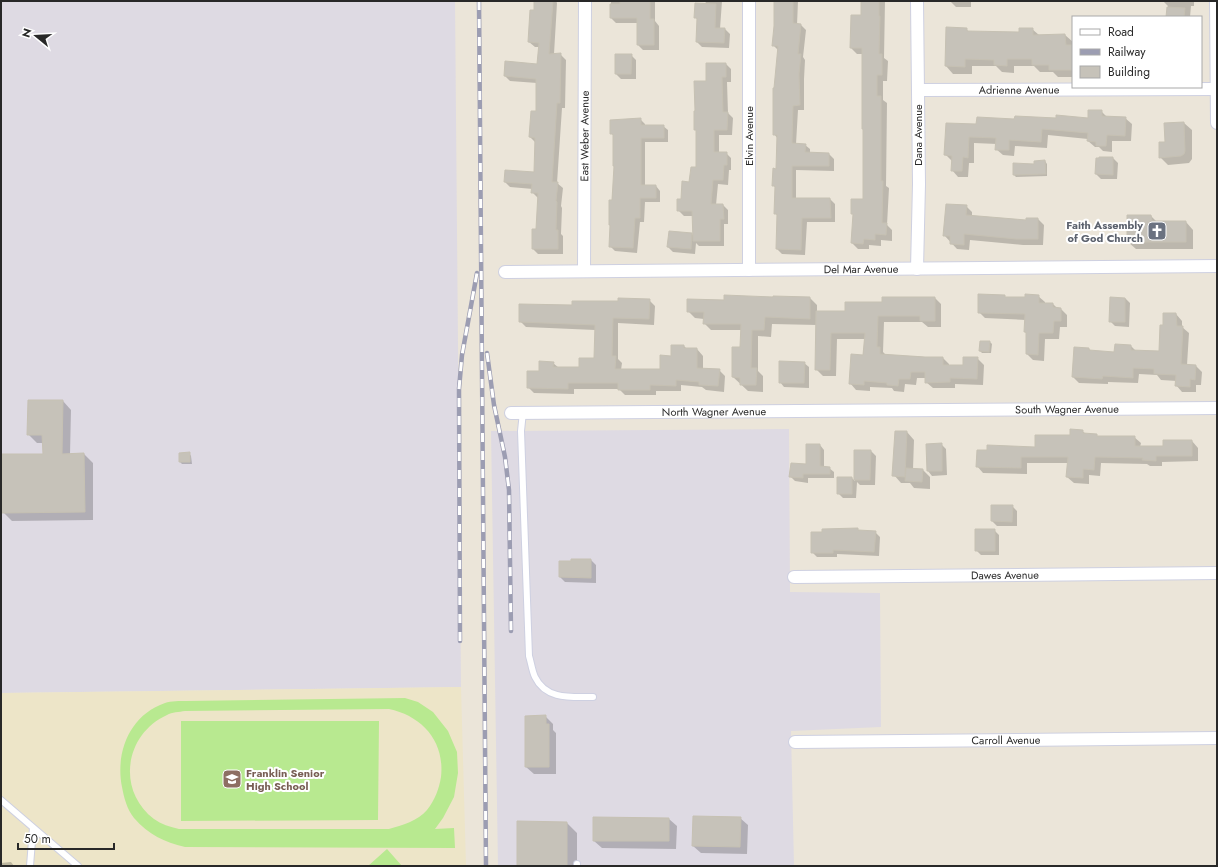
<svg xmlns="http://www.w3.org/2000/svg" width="1218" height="867" viewBox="0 0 1218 867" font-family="Jost,sans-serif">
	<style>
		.industrial { fill: #dedae3 }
		.education { fill: #ede5c8 }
		.pitch { fill: #b8e990; fill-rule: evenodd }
		.shadow { fill: #0003 }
		.building { fill: #c6c2b9; stroke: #c6c1b3 }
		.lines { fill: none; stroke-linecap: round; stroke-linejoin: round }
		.service-casing { stroke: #ced0e1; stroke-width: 8 }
		.minor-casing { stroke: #ced0e1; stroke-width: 14 }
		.service { stroke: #fff; stroke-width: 6 }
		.minor { stroke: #fff; stroke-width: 12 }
		.rail-casing { stroke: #9c9db2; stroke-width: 4.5 }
		.rail { stroke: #fff; stroke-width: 3; stroke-dasharray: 9; stroke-linecap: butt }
		.labels { text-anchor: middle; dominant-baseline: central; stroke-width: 4; stroke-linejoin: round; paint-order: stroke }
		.street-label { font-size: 11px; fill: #282828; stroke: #fff }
		.worship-label { font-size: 11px; font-weight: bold; fill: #5b616d; stroke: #fff; text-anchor: end }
		.education-label { font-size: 11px; font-weight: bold; fill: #785e54; stroke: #fff; text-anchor: start }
	</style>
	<rect width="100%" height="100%" fill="#ebe5d9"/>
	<!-- industrial -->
	<path class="industrial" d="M1 1H455L461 687 1 693Z
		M789 429 790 592 880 593 881 727 791 731 794 866H498L491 431Z"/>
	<!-- education -->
	<path class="education" d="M461 687 466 866H1V693Z"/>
	<!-- pitch -->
	<path class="pitch" d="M405 698 418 702 433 712 448 731 457 752 458 773 454 797 443 818 435 829 454 828 455 848 185 847C164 842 149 835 134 818 127 809 124 798 122 787 115 752 130 715 165 703 171 701 180 701 186 701ZM389 709C422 716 445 741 441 777 439 789 435 800 427 810 418 821 402 825 389 829H179C170 827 161 824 154 819 116 790 125 734 167 715 172 712 179 712 185 711Z
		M181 721H379L378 820 181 821Z
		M387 849 402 866H368Z"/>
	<!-- shadow -->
	<path class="shadow" d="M535 1H556L557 3 554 54H560L566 60 565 108H562L557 183 563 188 561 206 562 208 561 234 563 236V254H538L533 249 537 230 538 198 532 192 533 189 510 187 505 182 535 173V142L530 137 537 112V83L510 81 505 76 538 65 539 47H535L529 42 535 11Z
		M611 1H655V21L659 26V50H643L638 45V23H616L611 18Z
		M706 1H722L720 29H725L730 34 729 48 702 47 697 42 698 20 695 17 705 5Z
		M775 1H798L797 25H801L806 30 803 57 805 60 804 79V110H798L796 144 805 145 810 149V153L829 154 834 159V171L796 170V199H830L835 204V222H807L805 255 782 254 777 249 778 216 775 213 776 188 773 185 777 170 778 139 774 134 778 50 773 45 775 26Z
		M862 1H885L884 58 888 61 887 81H883V100L887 103 886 186 889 188 887 225 892 230V241L881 240V246L869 245V249H858L852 243 854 216 852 213 864 200 863 54H857L851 48 862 17Z
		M950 1H971V7H956Z
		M1163 1H1194V6H1191L1190 17H1167L1168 6Z
		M966 29 969 32 1020 33 1032 29 1039 35H1065L1073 42V77H1058L1053 72H1040L1034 66H1014V73L1002 72 996 66H972V74H953L946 66Z
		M631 55 636 60V79H621L616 74Z
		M726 64 731 69V82H727L728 113 733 118 732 135H719V153H726L731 158V170H729L728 185 718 184 716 205H723L728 210V224H724V246H699L696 243 695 254 673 252 668 247 692 234 694 236V216H684L678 210 682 200 697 169V132L695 129 707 82Z
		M1101 111 1108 118H1125L1132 124 1131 141H1112V152L1103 151 1099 147H1095L1088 141V139L1048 135 1047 148 1015 146 1014 156 1003 155 996 149 997 144 974 143V163H969L968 177H958L952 170V161L946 155 977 125 1015 120 1089 119Z
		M640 119 645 124V126H663L668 130V142H645V186H656L660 191V202H645L644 222H640L637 253 615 251 610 246 611 227 610 225 615 167 614 166V136L611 133Z
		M1184 123 1192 130V159L1189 163 1168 165 1160 157 1166 143 1165 124Z
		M1113 158 1118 163 1117 179H1101L1096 174 1097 159Z
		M1045 161 1047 164V176L1016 177 1014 175Z
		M966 206 972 212V217L1027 221 1038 219 1044 225 1043 245H1023L970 240 969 250 957 249 944 235Z
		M1151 216 1157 222H1186L1193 230V249H1136L1128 242Z
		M1004 296 1006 298H1026L1038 296 1045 302V304H1053L1057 308 1061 309 1067 315V327H1060L1059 339H1045L1044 361 1033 360 1027 354V334L1025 332 1026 320 985 318 979 312Z
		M810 298 817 305V312H846L883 303 935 298 941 304V327H928L922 322H884L883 352 886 355 943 358 949 364V366H964L977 358 984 365 983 385 955 384V388H933L926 382V378H917L916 385 905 384 904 392 894 391 892 388 870 387V391L856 390 850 383 863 356 865 339H837L836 376H823L816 369 817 325 772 324 771 337 758 336V371L763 376V392L748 391 733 377 741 348 742 330H711L704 323V319L695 318 688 311 725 301Z
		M1125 298 1130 303 1129 327 1115 326 1110 321Z
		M649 300 655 306 654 325 618 323V359L622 363 621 370H661L684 346 687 349H697L703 356V369L719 370 725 376 724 392 706 390 702 387 681 385V391H656V395H625L619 389H574V394L534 393 528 387 540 372 553 363 559 368H580L595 359V330L526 327 520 321 573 306Z
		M1176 314 1182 321V327L1189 333 1187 365 1196 366 1202 372 1201 385H1196V392H1182L1176 385 1177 381 1161 380 1157 375 1139 374 1138 383 1108 382V384L1079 383 1073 377 1089 349 1092 352 1115 353 1116 345 1131 346 1136 351 1160 353 1164 326Z
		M990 342 992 344 991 353H982L980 351Z
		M804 363 809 367V388L784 387 780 382Z
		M63 401 71 410 70 455 84 454 93 463V520L12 521 3 512 44 455V443H37L28 434Z
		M1082 431 1086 434 1096 435 1098 437H1134L1141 443 1140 447H1164L1192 441 1198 448V461L1162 462V466H1150L1147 464 1101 463 1100 476 1089 475V484L1074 483 1067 477 1068 463H1027V474L983 473 977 466 1036 448Z
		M896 432H907L914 440 913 469 923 470 930 477V489L914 488 910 483H901L894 475Z
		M941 444 946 449 947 475 932 476 928 471Z
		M820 445 824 450V467L829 468 834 472V478H808V483L795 481 790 476 807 465Z
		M855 451H871L876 456 875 485H860L857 482 856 498H843L838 493 852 478 855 481Z
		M189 453 191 456 192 464H182L180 462Z
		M1012 506 1017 511V526H997L992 521Z
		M994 530 999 535V555H981L976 550Z
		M859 531 875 532 880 537 879 556 837 554V557H817L812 552Z
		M591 560 596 565V583L565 582 560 577V562Z
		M545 716 553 724V730L556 733V774H534L526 767Z
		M740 818 748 825 747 854 701 853 693 846Z
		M669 819 677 826 676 849 602 848 594 841Z
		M567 823 577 833V866H518Z
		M11 862 14 866H1V863Z"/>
	<!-- building -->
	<path class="building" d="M534 1H553L549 54 561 53 560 103H557L552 182H558L556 201 557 202 556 230H558V249H532V229H536L538 193H531L532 184 504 182 505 170 534 172 535 138 529 137 531 111H536V79L504 76 505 61 537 64 539 43 528 42 530 10H534Z
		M620 1H650V19H654V45H637V18H610V4H620Z
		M774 1H793V23L801 24 798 54H801L799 74 800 105 793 106 792 143 806 144 805 152 829 153V166H792V198H830L831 218H802L801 250 776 249 777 214H774L775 186H772L773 168 776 169 777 135H773V88H774L778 46H772L774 26Z
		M861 1H879V16H880L879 54H882V75H877V96H881V181H883L882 223H887L886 235 875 234V240L864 239 863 244 851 243 853 214H851V199H863V129H862V48H850L851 15H861Z
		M695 3 716 4 715 28H725L724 43 696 42 697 18H694Z
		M1167 7 1185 8 1184 17H1166Z
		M946 27 967 28V31L1019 32V28H1033V35L1065 34 1066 45H1073V70H1049V65H1032V59H1007V66L994 65V60L965 59V67L945 66Z
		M615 54H632L631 74H615Z
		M706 63H726V77H722L723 112H728L727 130H714V152H727V165H724L723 180H713L711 204H723L724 219H720V241H693L692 211H677V199H681L682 181 689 182 691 167H696V130H694V111H695L694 81H706Z
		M1088 110H1102V116L1126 117 1125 136 1107 135 1106 146H1096V142L1087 141 1088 133 1042 129 1041 142 1009 140V150H995L996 138 969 137 968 158 963 157 962 171H951L952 156 944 155 946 123 976 124 977 117 1014 119 1015 116 1056 118V115L1088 118Z
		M641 118V125H664V138H641V185H656V198H640V218H635L633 248 609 247 610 225H609V200H612L614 166H613V134H610V120Z
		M1184 122 1185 151 1184 154 1181 156 1159 158V142H1165L1164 123Z
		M1099 157H1113V175L1095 174 1096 158H1099Z
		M1045 160 1046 174 1013 175V163L1034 164V161Z
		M946 204 967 205 966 215 1026 220V218H1038V239H1016L964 234V245L950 244V236H943Z
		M1127 215H1151L1152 221H1186V242H1127Z
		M669 231 692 233 691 249 667 247Z
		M978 294 1005 295V297H1025V294L1039 295V303H1053V307L1061 308V321H1054L1053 333H1039L1038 355 1026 354V332H1024L1025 314 978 313Z
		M724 295 773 297V296L810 297V319L765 317 764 330H752L751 368H757L756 385H740V378L732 377V347H740L741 324H703L704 312H687V299L724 300Z
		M882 297H935V321H920V316H878L877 347H880V354L925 357H943V365H963V357H978L977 379 950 378V382L925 383V372H911L910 379H899L898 386 887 385V383L864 381V385L849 384 851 354 863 355 865 333H831L830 370H815L816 311H845V302H882Z
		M1110 297 1125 298V322H1109Z
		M618 298 650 299 649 319 613 318 612 356H616L615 369H660V355L671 356V345H684V348H697V368L720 369 718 386 699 385V382L676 380V386L650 385V390H618V383H568V389L527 388V371H539V361L554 362 553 367H579V358H594L595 325 519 322V304L572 305V301H618Z
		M1163 313H1176L1177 326H1183L1181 364 1196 365 1195 380 1190 379V387L1175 386 1176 375 1154 374V369L1133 368V378L1103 376 1102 379 1072 377 1074 347 1089 348V350L1114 352 1115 344 1131 345V350L1159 351 1160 325H1163Z
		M980 341H990L989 352 979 351Z
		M779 361 805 362 804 383H779Z
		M28 400H63L62 454 84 453 85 512 2 513V454H43L42 435H27Z
		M1070 429 1083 430V433L1097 434V436H1135V446H1163V440H1192V456H1156V461L1142 460 1143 458 1095 457 1094 470 1083 469V478L1066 477 1068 457H1021V468L976 467 977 450H987V445L1035 447V435H1070Z
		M895 431H907L905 477 892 476Z
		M942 443V471H927L926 444Z
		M806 444H820V466L830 467V474H803V478L789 477 791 463 806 464Z
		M854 450H871L870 480H854Z
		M190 452V462H179V453Z
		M906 468 923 469 922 482 905 481Z
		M837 477H852V494H837Z
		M991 505H1013L1012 522 991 521Z
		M858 528V530L876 531 874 552 833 550V553H811V532H822V529Z
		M975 529H995V551H975Z
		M571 559H591V578L559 577V561H571Z
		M546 715V724H549V767H525V716Z
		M693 816 741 817 740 847 692 846Z
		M593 817 669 818V841H593Z
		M517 821 567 822V866H517Z"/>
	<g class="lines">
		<!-- service casing -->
		<g class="service-casing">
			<path id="service" d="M523 412 521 431 529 656C531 662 532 671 535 677 546 700 571 697 593 697
				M1 800 78 866
				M30 866 33 828
				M577 866V864"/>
		</g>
		<!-- minor casing -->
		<g class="minor-casing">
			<g id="minor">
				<path d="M749 1V270"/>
				<path d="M1216 1 1217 123"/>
				<path id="s1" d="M918 90 1217 89"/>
				<path d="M917 269 919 184 917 1"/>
				<path id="s2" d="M584 271 585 1"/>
				<path id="s3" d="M505 272 1217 266"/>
				<path id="s4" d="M511 413 1217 408"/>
				<path id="s5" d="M794 577 1217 573"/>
				<path id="s6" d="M795 742 1217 738"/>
			</g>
		</g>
		<!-- service -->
		<use href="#service" class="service"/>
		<!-- minor -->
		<use href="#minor" class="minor"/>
		<!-- rail casing -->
		<g class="rail-casing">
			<path id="rail" d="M479 1 486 866
				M487 353 494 405 505 457 509 490 511 631
				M460 641 459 389 462 355 477 273"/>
		</g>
		<!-- rail -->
		<use href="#rail" class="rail"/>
	</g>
	<!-- icons -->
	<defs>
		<g id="church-square" transform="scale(1)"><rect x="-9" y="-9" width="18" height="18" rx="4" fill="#6b7280" stroke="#fff"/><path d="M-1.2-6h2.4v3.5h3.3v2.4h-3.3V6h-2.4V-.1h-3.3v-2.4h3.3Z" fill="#fff"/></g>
		<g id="school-square" transform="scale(1)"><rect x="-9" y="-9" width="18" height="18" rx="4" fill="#8d6e63" stroke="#fff"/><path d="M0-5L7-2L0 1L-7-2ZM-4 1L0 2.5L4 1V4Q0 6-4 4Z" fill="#fff"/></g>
	</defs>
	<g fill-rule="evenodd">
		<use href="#church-square" x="1157" y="231"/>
		<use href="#school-square" x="232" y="779"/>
	</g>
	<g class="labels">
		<!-- street labels -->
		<g class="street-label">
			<text stroke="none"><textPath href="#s1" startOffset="101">Adrienne Avenue</textPath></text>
			<text transform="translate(918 135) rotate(-90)">Dana Avenue</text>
			<text stroke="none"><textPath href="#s2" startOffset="135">East Weber Avenue</textPath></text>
			<text transform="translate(749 136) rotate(-90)">Elvin Avenue</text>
			<text stroke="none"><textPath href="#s3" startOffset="356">Del Mar Avenue</textPath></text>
			<text stroke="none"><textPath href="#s4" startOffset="556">South Wagner Avenue</textPath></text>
			<text stroke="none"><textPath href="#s4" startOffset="203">North Wagner Avenue</textPath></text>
			<text stroke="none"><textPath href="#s5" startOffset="211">Dawes Avenue</textPath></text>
			<text stroke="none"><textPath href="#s6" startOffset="211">Carroll Avenue</textPath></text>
		</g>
		<!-- worship labels -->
		<g class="worship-label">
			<text x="1143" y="225">Faith Assembly<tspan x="1143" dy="13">of God Church</tspan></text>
		</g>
		<!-- education labels -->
		<g class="education-label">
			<text x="246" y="773">Franklin Senior<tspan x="246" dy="13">High School</tspan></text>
		</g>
	</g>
	<!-- border -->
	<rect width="1218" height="867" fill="none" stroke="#282828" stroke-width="4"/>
	<!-- legend -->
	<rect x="1072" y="16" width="130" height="72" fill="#ffffff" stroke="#a9a9a9"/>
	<rect x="1080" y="29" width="20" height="6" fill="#ffffff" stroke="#a9a9a9"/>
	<text x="1108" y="36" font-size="12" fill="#282828">Road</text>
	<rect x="1080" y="49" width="20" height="6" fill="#9c9db2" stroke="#a9a9a9"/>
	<text x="1108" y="56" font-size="12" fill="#282828">Railway</text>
	<rect x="1080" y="66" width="20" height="12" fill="#c6c2b9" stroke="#a9a9a9"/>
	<text x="1108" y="76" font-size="12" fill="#282828">Building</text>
	<!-- north arrow -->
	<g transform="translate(36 36) rotate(288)" stroke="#ffffff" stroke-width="3" paint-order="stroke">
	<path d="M0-3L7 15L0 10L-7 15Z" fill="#282828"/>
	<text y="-6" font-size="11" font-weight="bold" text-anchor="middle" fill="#282828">N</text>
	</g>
	<!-- scale -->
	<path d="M18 843v6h96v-6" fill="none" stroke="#282828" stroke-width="2"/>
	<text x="24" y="843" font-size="12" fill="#282828" stroke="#ffffff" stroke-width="3" paint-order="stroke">50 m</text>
</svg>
